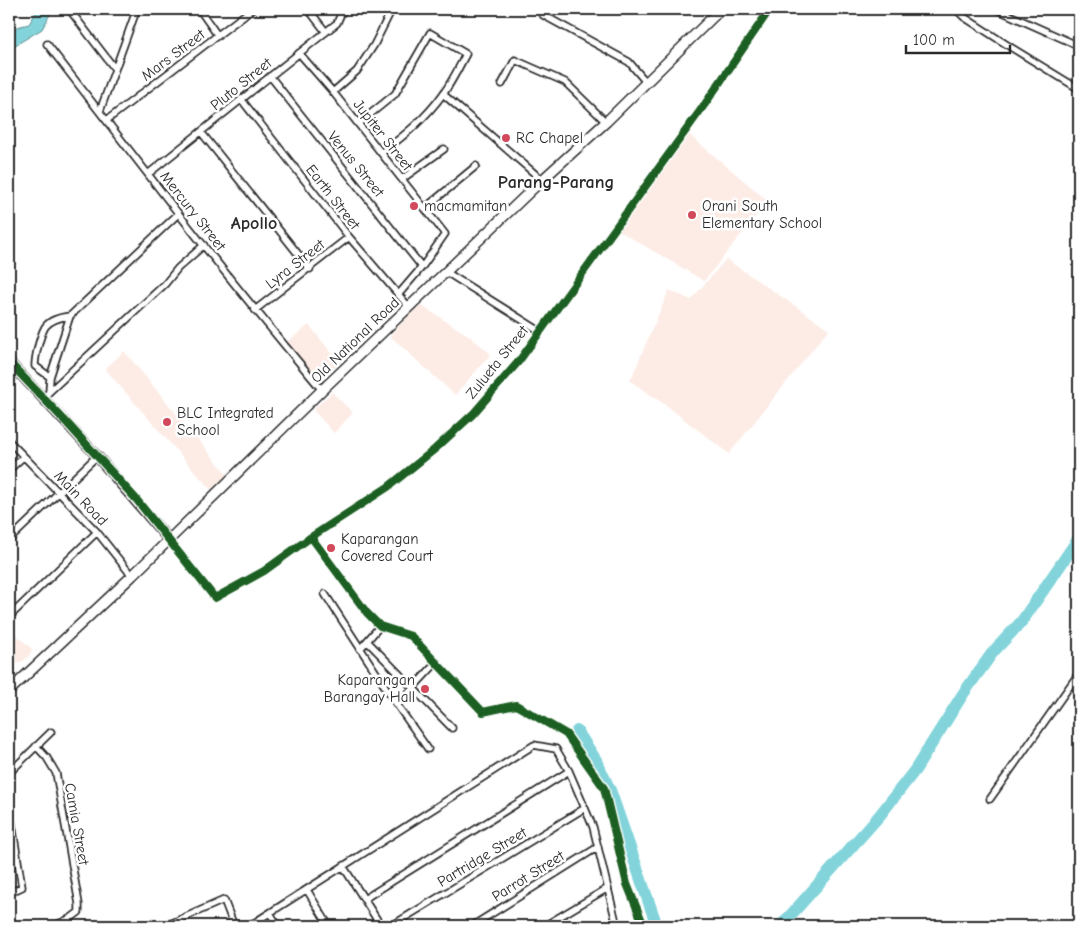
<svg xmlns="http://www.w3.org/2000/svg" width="1088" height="935" viewBox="0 0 1088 935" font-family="'Comic Neue',sans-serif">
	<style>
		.built { fill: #fdece6 }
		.water { fill: #83d4da; stroke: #609094 }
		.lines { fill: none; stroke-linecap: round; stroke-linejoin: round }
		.river { stroke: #83d4da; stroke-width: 12 }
		.street-casing { stroke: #2b2b2b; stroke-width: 9 }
		.secondary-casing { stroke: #2b2b2b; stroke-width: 12 }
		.street { stroke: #fff; stroke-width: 5.5 }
		.secondary { stroke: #fff; stroke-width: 9 }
		.cycleway-casing { stroke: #fff; stroke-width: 11 }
		.cycleway { stroke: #1b5e20; stroke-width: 8 }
		.poi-dot { fill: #d1495b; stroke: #fff; stroke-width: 2 }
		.labels { text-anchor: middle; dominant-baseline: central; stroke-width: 5; stroke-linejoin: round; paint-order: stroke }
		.street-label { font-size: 15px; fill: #2b2b2b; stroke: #fff }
		.poi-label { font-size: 15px; fill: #2b2b2b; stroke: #fff; text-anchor: start }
		.quarter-label { font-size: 18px; font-weight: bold; fill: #2b2b2b; stroke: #fff }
	</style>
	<rect width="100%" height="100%" fill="#fff"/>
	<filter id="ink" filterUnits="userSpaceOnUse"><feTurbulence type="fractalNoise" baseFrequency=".02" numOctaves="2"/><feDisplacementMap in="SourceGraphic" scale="10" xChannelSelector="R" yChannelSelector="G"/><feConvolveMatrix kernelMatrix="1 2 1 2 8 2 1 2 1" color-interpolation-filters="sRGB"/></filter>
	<g filter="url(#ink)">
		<!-- built -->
		<path class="built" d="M686 132 768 201 704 281 616 229Z
			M726 259 829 329 729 454 664 404 630 381 669 290 691 300Z
			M419 304 468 335 491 354 455 395 390 336Z
			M309 325 340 363 318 381 287 342Z
			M124 351 227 474 211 490 105 369Z
			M332 392 353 413 334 433 313 410Z
			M9 628 32 649 29 656 23 661 9 666Z"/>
		<!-- water -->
		<path class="water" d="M38 9H53L42 29 9 49V29L29 24Z"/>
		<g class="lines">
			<!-- river -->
			<path class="river" d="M577 731 596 760 610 790 657 926
				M781 926 880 815 915 770 963 694 993 652 1022 621 1079 538"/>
			<!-- street casing -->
			<g class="street-casing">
				<path id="street" d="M69 9 115 69
					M199 9 218 36
					M308 9 326 32
					M956 9 964 17 1012 48 1079 89
					M996 9 1079 46
					M543 15 629 62 646 82
					M47 44C91 100 134 157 178 213 225 273 273 332 322 390
					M299 53 333 92 445 234 422 267 398 295
					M270 76 422 267
					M502 84 515 60 565 82 606 122
					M333 92 357 71 374 45 392 9
					M443 94 542 180
					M241 99 349 237 409 307
					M100 111 135 14 130 9
					M107 120 252 9
					M358 124 395 94 430 33 466 54C459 67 452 82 443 94 426 118 404 136 381 153
					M201 132 310 269
					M148 174 337 23 343 9
					M402 179 444 149
					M425 208 476 166
					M446 272 540 331
					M255 310 349 237
					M50 377 35 366C35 356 40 336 45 327 50 320 61 317 70 316
					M49 392 165 284 178 268 204 245
					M43 399 49 392 50 377 70 316 178 214
					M9 441 97 532 132 576
					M9 470 23 457
					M311 537 367 613 380 626 411 636 483 712 516 705 566 734 604 788 627 884 644 926
					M9 540 97 456
					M169 540 215 598 264 571 311 537 388 487 435 449 473 414 519 361 705 104 770 9
					M325 594 397 705 428 749
					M9 617 97 532
					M367 641 452 728
					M360 649 380 626
					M397 705 437 662
					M36 746 47 758 56 773 79 904V912L71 918 54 926
					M9 773 51 732
					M990 799 1079 673
					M9 805 22 887 9 893
					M343 866 381 926
					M307 890 329 926
					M364 899 569 771
					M270 913 278 926
					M165 926 224 900 234 926
					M249 926 534 745 556 749 569 771 593 827 617 926
					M391 926 585 808
					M472 926 598 847
					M544 926 608 888"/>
			</g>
			<!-- secondary casing -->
			<g class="secondary-casing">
				<path id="secondary" d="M9 362 97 456 169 540
					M9 691 132 576 322 390 542 180 606 122 721 9"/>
			</g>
			<!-- street -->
			<use href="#street" class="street"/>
			<!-- secondary -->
			<use href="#secondary" class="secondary"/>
			<!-- cycleway casing -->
			<g class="cycleway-casing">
				<path id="cycleway" d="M9 362 67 423 136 499 215 598 264 571 311 537 388 487 435 449 473 414 519 361 705 104 770 9
					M311 537 367 613 380 626 411 636 483 712 516 705 566 734 604 788 627 884 644 926"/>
			</g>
			<!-- cycleway -->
			<use href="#cycleway" class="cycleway"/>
		</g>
	</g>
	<!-- markers -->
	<g class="poi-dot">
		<circle cx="506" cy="138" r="5"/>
		<circle cx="414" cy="206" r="5"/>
		<circle cx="692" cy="215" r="5"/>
		<circle cx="167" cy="422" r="5"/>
		<circle cx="331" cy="548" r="5"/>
		<circle cx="425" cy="689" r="5"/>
	</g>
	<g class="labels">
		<!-- street labels -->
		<g class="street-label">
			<text transform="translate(173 55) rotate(-37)">Mars Street</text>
			<text transform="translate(241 84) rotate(-39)">Pluto Street</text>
			<text transform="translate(383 135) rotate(52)">Jupiter Street</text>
			<text transform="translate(356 164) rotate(51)">Venus Street</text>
			<text transform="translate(333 197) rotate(52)">Earth Street</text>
			<text transform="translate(193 211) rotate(52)">Mercury Street</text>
			<text transform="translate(295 264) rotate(-38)">Lyra Street</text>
			<text transform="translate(355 340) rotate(-44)">Old National Road</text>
			<text transform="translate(497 362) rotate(-51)">Zulueta Street</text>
			<text transform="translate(81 498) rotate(46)">Main Road</text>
			<text transform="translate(77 824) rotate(80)">Camia Street</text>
			<text transform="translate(482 857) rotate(-31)">Partridge Street</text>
			<text transform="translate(528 876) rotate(-32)">Parrot Street</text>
		</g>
		<!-- poi labels -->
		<g class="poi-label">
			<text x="516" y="138">RC Chapel</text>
			<text x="424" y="206">macmamitan</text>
			<text x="702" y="206">Orani South<tspan x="702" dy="17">Elementary School</tspan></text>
			<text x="177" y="413">BLC Integrated<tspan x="177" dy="17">School</tspan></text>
			<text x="341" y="539">Kaparangan<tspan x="341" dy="17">Covered Court</tspan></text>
			<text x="415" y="680" text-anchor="end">Kaparangan<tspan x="415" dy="17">Barangay Hall</tspan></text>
		</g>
		<!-- quarter labels -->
		<g class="quarter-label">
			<text x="556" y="182">Parang-Parang</text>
			<text x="254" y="223">Apollo</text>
		</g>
	</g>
	<!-- margin -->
	<rect width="1088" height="935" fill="none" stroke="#fff" stroke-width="30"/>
	<rect x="15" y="15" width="1058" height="905" fill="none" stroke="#2b2b2b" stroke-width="2" filter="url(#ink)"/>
	<!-- scale -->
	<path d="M906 45v8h104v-8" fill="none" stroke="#2b2b2b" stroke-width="2.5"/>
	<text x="913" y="45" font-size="15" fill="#2b2b2b" stroke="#ffffff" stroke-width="4" paint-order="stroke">100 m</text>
</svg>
